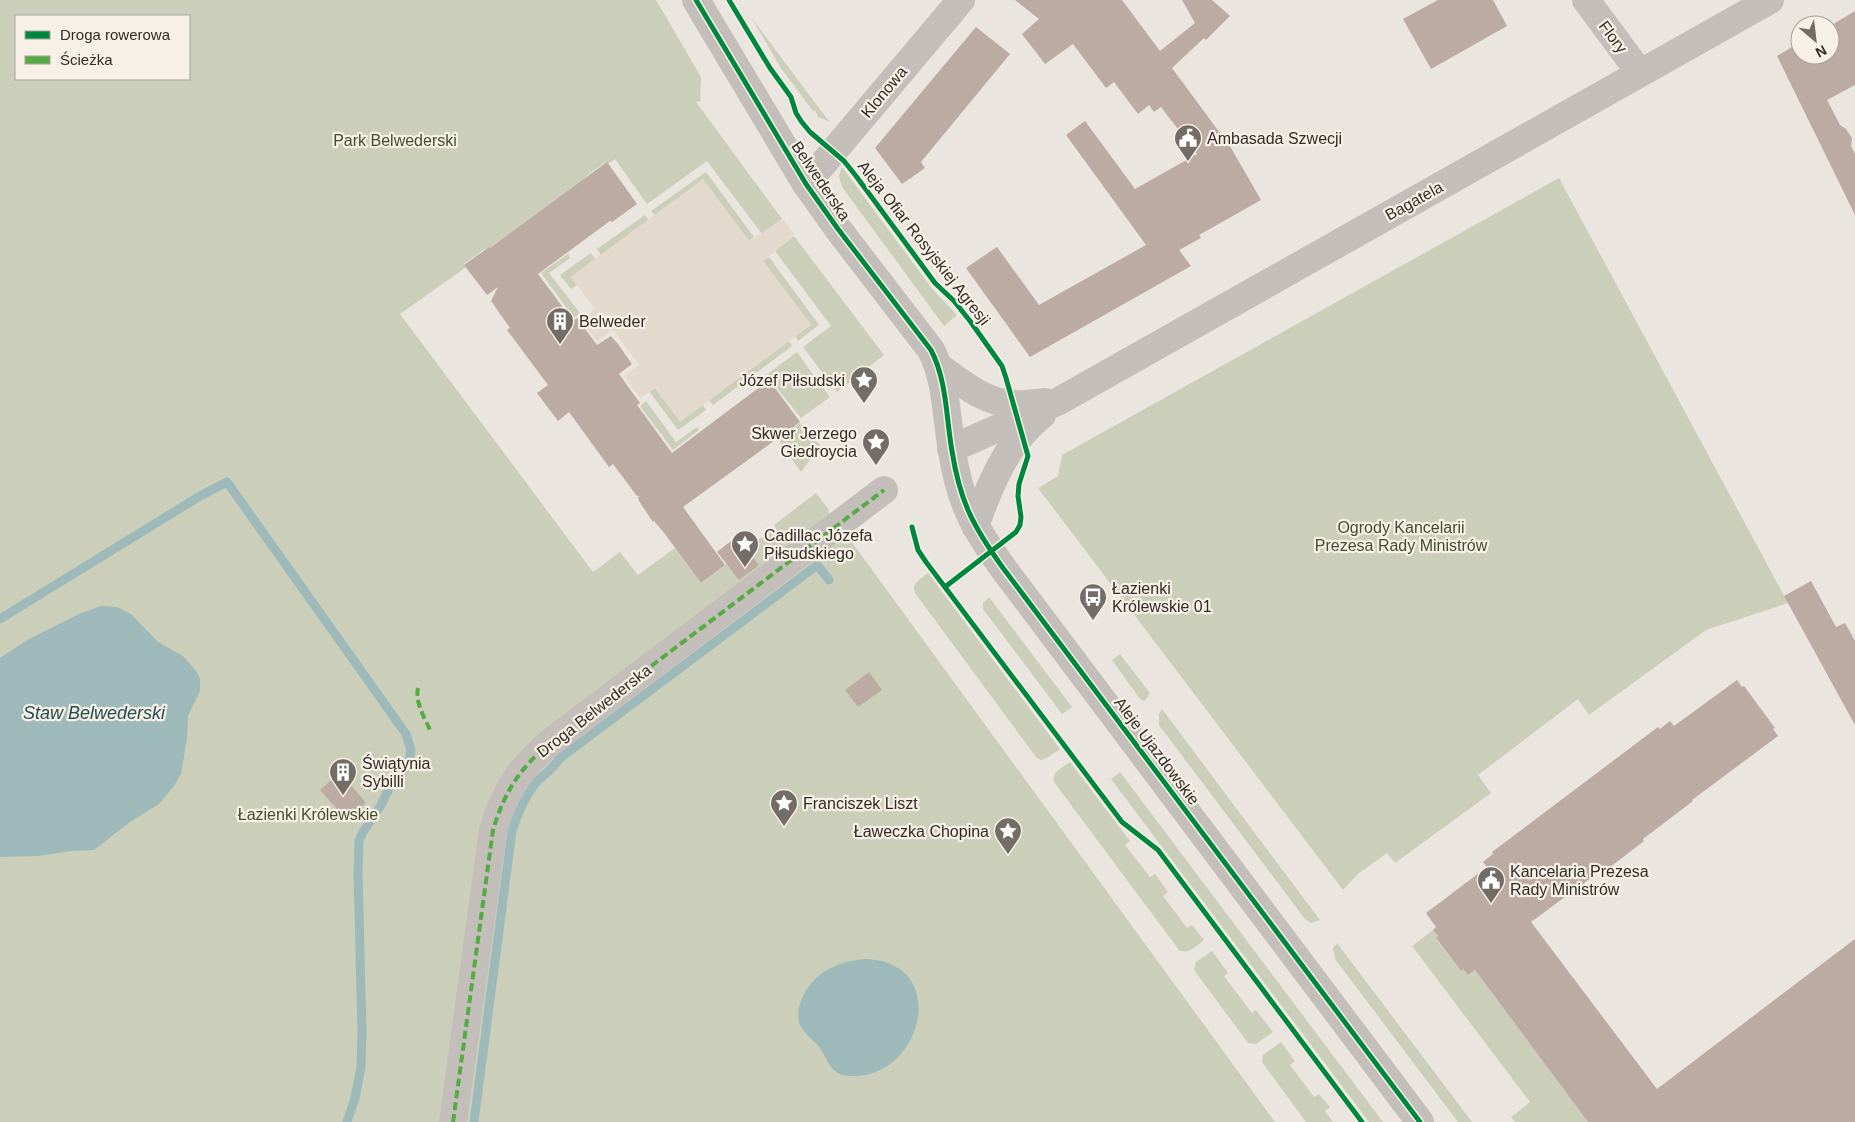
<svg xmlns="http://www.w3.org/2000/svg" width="1855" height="1122" viewBox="0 0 1855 1122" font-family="Helvetica,sans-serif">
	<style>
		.green { fill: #cbcfba; fill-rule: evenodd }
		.plaza { fill: #e4d9cd }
		.water { fill: #9db9b9 }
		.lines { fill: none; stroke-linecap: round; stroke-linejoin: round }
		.stream { stroke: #9db9b9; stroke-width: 9 }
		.building { fill: #bcaba2 }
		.minor { stroke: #c3beb9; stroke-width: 28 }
		.quiet { stroke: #54ab44; stroke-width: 4; stroke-dasharray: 8 4; stroke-linecap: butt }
		.cycleway-casing { stroke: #f7f0e6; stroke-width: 8 }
		.cycleway { stroke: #00873e; stroke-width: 5 }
		.labels { text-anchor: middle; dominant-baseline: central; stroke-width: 4.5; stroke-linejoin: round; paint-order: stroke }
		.street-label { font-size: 16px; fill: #332b27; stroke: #f7f0e6 }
		.poi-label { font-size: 16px; fill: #332b27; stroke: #f7f0e6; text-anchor: start }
		.park-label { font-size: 16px; fill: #424f2d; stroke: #f7f0e6 }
		.water-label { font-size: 18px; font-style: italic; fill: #214c51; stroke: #f7f0e6 }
	</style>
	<rect width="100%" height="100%" fill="#eae5df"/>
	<!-- green -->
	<path class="green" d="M0 0H656L701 77 700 103 698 101 696 102 782 219 762 234 707 161 647 204 615 159 608 164 606 162 587 175V176L582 181 490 248 489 247 483 250 464 264 466 267 465 268 400 314 593 572 620 552 638 575 675 548 701 583 776 527 774 525 816 493 829 510 828 511 848 539 849 538 851 541 1275 1122H0ZM16 16H189V79H16Z
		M751 17 828 120H830L829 121 818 117 815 110 813 111 781 68Z
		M842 167 933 290 957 315 944 326 842 187 839 176Z
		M706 172 754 237 749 241 703 180 655 215 651 211Z
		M1559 178 1788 603 1706 630 1589 715 1578 699 1478 775 1491 793 1395 863 1387 853 1358 874 1343 890 1038 488 1058 476 1062 455Z
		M645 215 648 220 601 255 597 249Z
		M794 236 884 355 837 392 803 347 831 326 775 251Z
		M591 253 595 259 571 277 577 285 571 289 560 275Z
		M568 254 570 258 549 273 580 313 574 318 541 273Z
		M769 257 819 325 798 341 795 336 811 325 763 261Z
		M789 341 792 346 713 405 709 400Z
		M797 352 814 376 806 382 810 388 819 382 830 397 801 418 769 378 759 385 757 382Z
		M655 388 680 421 703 405 706 410 678 430 649 391Z
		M646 401 676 442 697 427 699 430 673 450 640 406Z
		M800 423 814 440 821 445 801 472 778 439Z
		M928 573 1060 749 1047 758 1041 760 1036 757 915 593C911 583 921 579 928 573Z
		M989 597 1072 707 1062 714 983 609V603Z
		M1120 654 1150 693 1145 701 1140 699 1112 660Z
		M1162 709 1320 920 1311 923 1305 919 1159 725V714Z
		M1070 762 1130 841 1125 845 1150 877 1155 874 1168 892 1163 896 1187 928 1192 925 1204 940C1196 946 1189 955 1179 950L1054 782C1051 772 1063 767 1070 762Z
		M1120 772 1383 1122H1369L1111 779Z
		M1433 930 1438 936 1436 939 1460 970 1463 969 1468 975 1475 970 1588 1122H1515L1511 1117 1530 1102 1412 946Z
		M1337 943 1472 1122H1458L1335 959 1333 948Z
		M1212 951 1228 973 1224 976 1252 1013 1256 1010 1273 1032 1256 1044 1248 1043 1194 970 1196 962Z
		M1281 1042 1295 1061 1290 1065 1314 1097 1319 1094 1330 1107 1325 1111 1333 1122H1306L1262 1062 1263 1055Z"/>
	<!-- plaza -->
	<path class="plaza" d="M703 179 749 241 755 238 780 220 782 222 784 220 794 234 792 236 793 237 763 261 811 325 680 422 655 388 640 398 624 376 639 365 613 330 597 341 581 319 595 309 571 277Z"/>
	<!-- water -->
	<path class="water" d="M101 606 117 607 131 614 158 642 183 656 197 672 200 679V691L188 716 187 738 181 774 174 786 159 804 130 822 94 850 71 851 38 856 0 857V658L29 639 79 614Z
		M866 959C951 962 923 1078 852 1076 830 1076 830 1063 820 1048 814 1040 804 1034 800 1025 797 1017 798 1007 802 999 813 972 838 961 866 959Z"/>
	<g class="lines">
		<!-- stream -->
		<path class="stream" d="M0 619 200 496 227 482 406 734 411 750 408 766 391 784 381 805 363 832 359 841 358 872 362 1032 361 1067 355 1098 347 1122
			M474 1122 512 831C517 815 524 798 535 784 542 775 553 770 559 759L816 566H818L829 580"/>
	</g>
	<!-- building -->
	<path class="building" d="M1015 0H1122L1160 51 1195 23 1182 0H1212L1230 16 1206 40 1204 38 1172 68 1231 148 1261 200 1199 235 1201 238 1179 250 1191 266 1030 357 966 268 997 247 1039 305 1146 245 1066 135 1085 121 1135 189 1197 154 1161 107 1154 112 1149 105 1138 114 1114 82 1106 88 1073 44 1045 64 1022 34 1039 19Z
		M1438 0H1493L1507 26 1431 69 1403 19Z
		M1855 11V85L1827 100 1840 125 1846 129 1852 138 1851 146 1855 154V215L1777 56 1800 42V55H1830V26Z
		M976 27 1010 54 921 162 925 168 902 184 875 148Z
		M607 162 637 204 612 222 610 221 538 274 573 321 577 318 597 345 611 336 618 344 632 364 619 374 640 403 637 405 672 453 769 380 800 422 683 507 725 565 701 583 665 534 654 521 653 522 639 501 638 497 640 496H637L613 464 609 467 569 412 558 421 537 393 548 385 507 330 510 328 491 301 498 287 487 295 464 265 489 247 490 248Z
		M736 537 759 565 739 580 717 552Z
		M1811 581 1836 627 1845 623 1855 641V725L1784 596Z
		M869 672 882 690 858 707 845 690Z
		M1737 680 1742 687 1744 686 1775 728 1773 729 1778 736 1692 800 1693 801 1643 839 1644 841 1605 871 1603 869 1531 922 1657 1089 1855 939V1122H1588L1475 970 1468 975 1463 969 1461 971 1436 938 1438 936 1433 930 1436 927 1426 913 1487 867 1483 862 1493 854 1492 852 1658 727 1660 729 1670 721 1674 726Z
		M340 772 366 803 346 819 320 790Z"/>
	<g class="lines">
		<!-- minor -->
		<path class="minor" d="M696 0 806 184 838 229 931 350C947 381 946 417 952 451 960 502 973 526 1003 568L1420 1122
			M1586 0 1640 73
			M806 184 961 0
			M938 366C960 382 985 403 1014 404 1024 405 1035 403 1045 402
			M951 449 1059 401 1770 0
			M975 526C990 485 1006 443 1042 415
			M453 1122 493 830C505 790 521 767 552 741L884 490"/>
		<!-- quiet -->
		<path class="quiet" d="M418 688C415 703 424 716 430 730
			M453 1122 493 830C505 790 521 767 552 741L884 490"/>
		<!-- cycleway casing -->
		<g class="cycleway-casing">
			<path id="cycleway" d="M696 0 806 184 838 229 931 350C947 381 946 417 952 451 960 502 973 526 1003 568L1420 1122
				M729 0 770 68 791 97 796 113 801 121 810 132 844 161 856 176 935 283 954 301 970 321 1002 366 1006 378 1028 456 1019 484 1018 496 1021 517 1020 525 1016 532 945 587
				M912 527 918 550 926 562 1122 822 1158 850 1362 1122"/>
		</g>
		<!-- cycleway -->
		<use href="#cycleway" class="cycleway"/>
	</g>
	<!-- icons -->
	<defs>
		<g id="civic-pin" transform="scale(1.4375)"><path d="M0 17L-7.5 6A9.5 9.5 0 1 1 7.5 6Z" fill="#736c67" stroke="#f7f0e6"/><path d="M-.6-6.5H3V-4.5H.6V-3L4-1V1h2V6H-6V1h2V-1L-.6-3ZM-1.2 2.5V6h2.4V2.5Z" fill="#fff"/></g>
		<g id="building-pin" transform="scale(1.4375)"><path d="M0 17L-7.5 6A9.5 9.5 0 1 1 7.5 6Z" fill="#736c67" stroke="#f7f0e6"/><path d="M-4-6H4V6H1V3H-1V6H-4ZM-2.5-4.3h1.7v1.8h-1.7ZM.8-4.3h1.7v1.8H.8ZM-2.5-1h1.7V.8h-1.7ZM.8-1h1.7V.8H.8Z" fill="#fff"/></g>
		<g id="sight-pin" transform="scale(1.4375)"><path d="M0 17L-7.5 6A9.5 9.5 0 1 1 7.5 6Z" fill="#736c67" stroke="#f7f0e6"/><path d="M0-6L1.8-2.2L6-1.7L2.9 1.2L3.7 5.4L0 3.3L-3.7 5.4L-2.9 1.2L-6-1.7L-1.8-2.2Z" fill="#fff"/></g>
		<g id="bus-pin" transform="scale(1.4375)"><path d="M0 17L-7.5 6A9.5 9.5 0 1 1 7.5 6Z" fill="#736c67" stroke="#f7f0e6"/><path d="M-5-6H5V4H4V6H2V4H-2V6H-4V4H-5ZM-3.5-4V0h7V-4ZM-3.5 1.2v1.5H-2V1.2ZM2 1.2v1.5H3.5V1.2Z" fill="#fff"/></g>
	</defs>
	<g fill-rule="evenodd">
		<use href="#civic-pin" x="1188" y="138"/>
		<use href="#building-pin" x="560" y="321"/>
		<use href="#sight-pin" x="864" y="380"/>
		<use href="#sight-pin" x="876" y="442"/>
		<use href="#sight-pin" x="745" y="544"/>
		<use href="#bus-pin" x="1093" y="597"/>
		<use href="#building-pin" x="343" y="772"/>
		<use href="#sight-pin" x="784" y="803"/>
		<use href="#sight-pin" x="1008" y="831"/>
		<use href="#civic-pin" x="1491" y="880"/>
	</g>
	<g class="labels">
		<!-- street labels -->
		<g class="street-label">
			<text transform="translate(1613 37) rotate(53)">Flory</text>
			<text transform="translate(884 92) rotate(-50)">Klonowa</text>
			<text transform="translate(821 181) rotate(56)">Belwederska</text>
			<text transform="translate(1414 201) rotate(-29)">Bagatela</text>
			<text transform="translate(924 243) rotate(52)">Aleja Ofiar Rosyjskiej Agresji</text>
			<text transform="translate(594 711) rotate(-38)">Droga Belwederska</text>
			<text transform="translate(1157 751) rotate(53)">Aleje Ujazdowskie</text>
		</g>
		<!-- poi labels -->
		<g class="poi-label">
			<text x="1207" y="138">Ambasada Szwecji</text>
			<text x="579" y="321">Belweder</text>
			<text x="845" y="380" text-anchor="end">Józef Piłsudski</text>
			<text x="857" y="433" text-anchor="end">Skwer Jerzego<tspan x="857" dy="18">Giedroycia</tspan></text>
			<text x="764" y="535">Cadillac Józefa<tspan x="764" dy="18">Piłsudskiego</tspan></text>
			<text x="1112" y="588">Łazienki<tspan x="1112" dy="18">Królewskie 01</tspan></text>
			<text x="362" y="763">Świątynia<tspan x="362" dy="18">Sybilli</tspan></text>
			<text x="803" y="803">Franciszek Liszt</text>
			<text x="989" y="831" text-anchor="end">Ławeczka Chopina</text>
			<text x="1510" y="871">Kancelaria Prezesa<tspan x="1510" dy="18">Rady Ministrów</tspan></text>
		</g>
		<!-- park labels -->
		<g class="park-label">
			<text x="395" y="140">Park Belwederski</text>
			<text x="1401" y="527">Ogrody Kancelarii<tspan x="1401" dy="18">Prezesa Rady Ministrów</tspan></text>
			<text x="308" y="814">Łazienki Królewskie</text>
		</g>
		<!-- water labels -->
		<g class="water-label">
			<text x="94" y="713">Staw Belwederski</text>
		</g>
	</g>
	<!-- legend -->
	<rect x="15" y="15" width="175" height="65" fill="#f7f0e6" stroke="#a9a19a"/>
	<rect x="25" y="31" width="25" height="8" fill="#00873e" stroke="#a9a19a"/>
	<text x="60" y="40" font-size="15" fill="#332b27">Droga rowerowa</text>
	<rect x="25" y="56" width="25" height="8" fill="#54ab44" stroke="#a9a19a"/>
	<text x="60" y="65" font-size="15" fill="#332b27">Ścieżka</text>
	<!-- north arrow -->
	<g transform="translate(1815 40) rotate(152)"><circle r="24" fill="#f7f0e6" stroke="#a9a19a"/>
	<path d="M0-4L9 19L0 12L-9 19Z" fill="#736c67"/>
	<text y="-8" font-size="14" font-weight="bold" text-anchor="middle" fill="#332b27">N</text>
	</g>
</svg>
